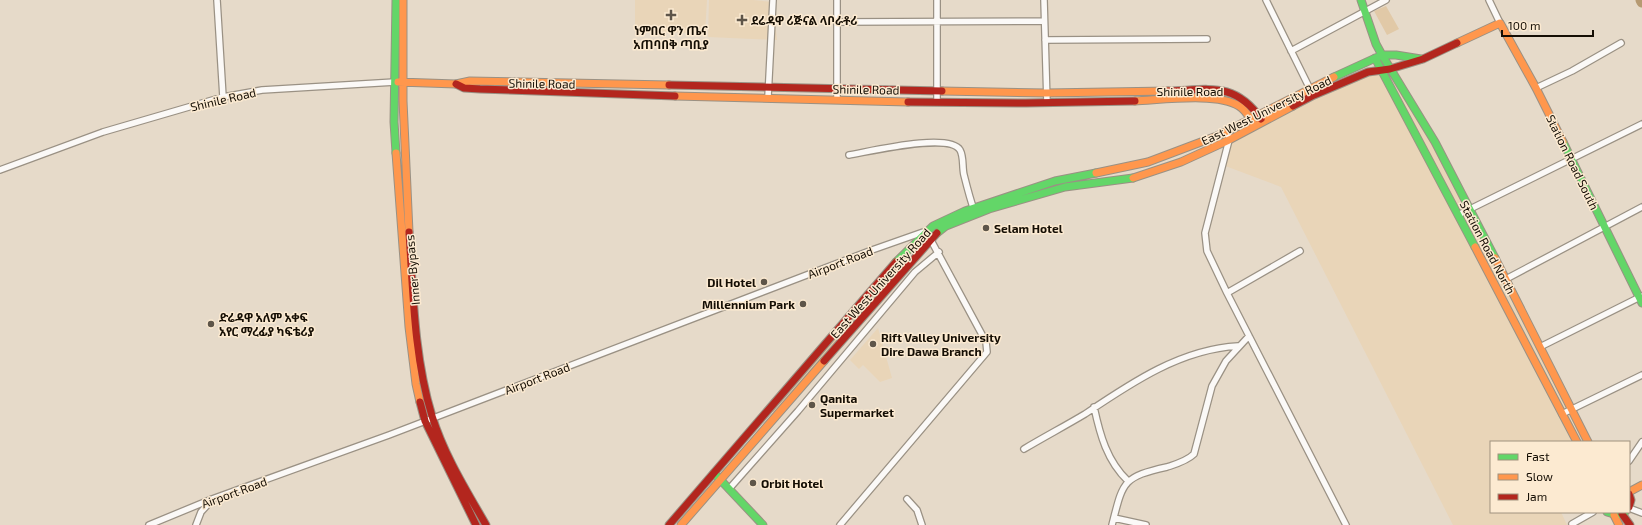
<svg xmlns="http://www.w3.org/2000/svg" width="1642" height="525" viewBox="0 0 1642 525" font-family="'Exo 2','Noto Sans Ethiopic',sans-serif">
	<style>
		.built { fill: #e9d5b8 }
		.green { fill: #e1c9a7 }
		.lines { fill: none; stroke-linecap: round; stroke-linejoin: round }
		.river { stroke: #b69a72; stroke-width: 11 }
		.street-casing { stroke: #9a9184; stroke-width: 8 }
		.fast-casing { stroke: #9a9184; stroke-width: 9 }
		.slow-casing { stroke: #9a9184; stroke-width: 9 }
		.jam-casing { stroke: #9a9184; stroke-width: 9 }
		.street { stroke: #fbf9f7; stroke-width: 5.5 }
		.fast { stroke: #63d668; stroke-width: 7 }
		.slow { stroke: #ff974d; stroke-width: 7 }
		.jam { stroke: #b3261e; stroke-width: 7 }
		.poi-dot { fill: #5e5549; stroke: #fcead1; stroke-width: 1.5 }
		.labels { text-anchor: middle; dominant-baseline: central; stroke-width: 3; stroke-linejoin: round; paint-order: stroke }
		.poi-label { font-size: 12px; font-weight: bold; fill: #150e04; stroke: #fcead1; text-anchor: start }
		.street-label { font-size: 12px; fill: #150e04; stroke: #fcead1 }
	</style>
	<rect width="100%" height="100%" fill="#e6dac9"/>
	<!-- built -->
	<path class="built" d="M635 0H707L705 34 635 30Z
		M709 0H753L773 2 777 40 708 37Z
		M1392 60 1592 442H1491V512H1561L1567 525H1453L1281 187 1220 164 1226 141Z
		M878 328 892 378 880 382 863 365 859 369 850 360Z"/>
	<!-- green -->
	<path class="green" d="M1386 6 1399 29 1387 35 1374 11Z
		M896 266 898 269 775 412H770Z"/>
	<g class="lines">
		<!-- river -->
		<path class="river" d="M1641 0 1642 2"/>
		<!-- street casing -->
		<g class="street-casing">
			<path id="street" d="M217 0 223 97
				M1044 0 1047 103
				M1266 0 1311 91
				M1489 0 1500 23
				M837 22 1044 21
				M1045 40 1207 39
				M1291 51 1386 0
				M1536 88 1572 71 1621 43
				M768 97 773 0
				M837 100V0
				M937 102V0
				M1228 130 1229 140 1205 233 1207 251 1227 293 1346 525
				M849 155C868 152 949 132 960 150 964 157 962 167 964 175 967 187 970 199 974 210
				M0 170 103 132 223 97 262 90 395 82
				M1458 215 1642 124
				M1506 279 1642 207
				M1227 293 1300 251
				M1540 347 1642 296
				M1094 407C1100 435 1107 461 1128 481
				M1562 414 1642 375
				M1024 449C1044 437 1065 426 1085 414 1131 383 1181 349 1238 346
				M1629 461 1642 442
				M729 489 798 411 915 272 939 252
				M907 499 917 510 922 525
				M1629 508 1642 513
				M1114 518 1146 525
				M1572 524 1593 512
				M149 525 212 499 389 435 872 250 926 231 986 342 987 352 840 525
				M196 525 201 512 211 501
				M1112 525C1123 482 1122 477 1167 467 1176 464 1187 461 1194 454L1212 386 1226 361 1249 336"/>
		</g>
		<!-- fast casing -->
		<g class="fast-casing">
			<path id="fast" d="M1361 0 1376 44 1382 55
				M1382 55 1435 142 1495 258
				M1375 58 1475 247
				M1334 77 1382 55H1396L1421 59
				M1563 142 1642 303
				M396 153 394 122 396 0
				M937 233 946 226 989 209 1065 187 1133 178
				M896 262 933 226 965 211 1055 181 1096 173
				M714 473 763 525
				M1607 512 1617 515 1625 512"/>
		</g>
		<!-- slow casing -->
		<g class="slow-casing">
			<path id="slow" d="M403 0V101L409 232
				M1457 43 1500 23 1536 88 1563 142
				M398 82 456 84 470 81 669 85
				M942 91 1046 93 1168 91
				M675 96 908 102
				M1135 101C1161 100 1218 92 1239 106 1246 110 1249 117 1253 123
				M396 153 409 327 416 384 420 402
				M1096 173 1148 162 1217 136 1334 77
				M1133 178 1181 162 1229 140 1293 106
				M1475 247 1577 442
				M1495 258 1588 442
				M1629 492 1642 485
				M1614 515 1619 525
				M681 525 824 361"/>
		</g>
		<!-- jam casing -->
		<g class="jam-casing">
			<path id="jam" d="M456 84 464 88 480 89 675 96
				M669 85 942 91
				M1168 91C1209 90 1234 81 1261 119
				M908 102 1026 103 1135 101
				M1293 106 1314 95 1368 72 1390 69 1423 59 1457 43
				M409 232C413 293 414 357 432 416 444 455 466 490 486 525
				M824 361 937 233
				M420 402 425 421 476 525
				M1629 494 1631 500 1629 507
				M1622 514 1630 525
				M669 525 896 262"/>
		</g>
		<!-- street -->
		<use href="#street" class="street"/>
		<!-- fast -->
		<use href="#fast" class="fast"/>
		<!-- slow -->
		<use href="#slow" class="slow"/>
		<!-- jam -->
		<use href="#jam" class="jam"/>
	</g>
	<!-- markers -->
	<g class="poi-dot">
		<path d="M669 9h4v4h4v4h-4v4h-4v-4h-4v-4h4z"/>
		<path d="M740 14h4v4h4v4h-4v4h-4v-4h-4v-4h4z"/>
		<circle cx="986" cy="228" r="4"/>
		<circle cx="764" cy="282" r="4"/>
		<circle cx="803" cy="304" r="4"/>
		<circle cx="211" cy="324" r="4"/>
		<circle cx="873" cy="344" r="4"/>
		<circle cx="812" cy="405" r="4"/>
		<circle cx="753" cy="483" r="4"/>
	</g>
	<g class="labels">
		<!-- poi labels -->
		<g class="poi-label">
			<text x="751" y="20">ደሬዳዋ ሪጅናል ላቦራቶሪ</text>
			<text x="671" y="30" text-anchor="middle">ነምበር ዋን ጤና<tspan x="671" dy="14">አጠባበቅ ጣቢያ</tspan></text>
			<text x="994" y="228">Selam Hotel</text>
			<text x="756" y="282" text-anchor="end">Dil Hotel</text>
			<text x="795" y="304" text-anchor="end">Millennium Park</text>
			<text x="219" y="317">ድሬዳዋ አለም አቀፍ<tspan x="219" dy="14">አየር ማረፊያ ካፍቴሪያ</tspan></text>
			<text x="881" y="337">Rift Valley University<tspan x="881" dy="14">Dire Dawa Branch</tspan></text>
			<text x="820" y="398">Qanita<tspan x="820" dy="14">Supermarket</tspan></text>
			<text x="761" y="483">Orbit Hotel</text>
		</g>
		<!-- street labels -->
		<g class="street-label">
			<text transform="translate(542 83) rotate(1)">Shinile Road</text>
			<text transform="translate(866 89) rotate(1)">Shinile Road</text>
			<text x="1190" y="91">Shinile Road</text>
			<text transform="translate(223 99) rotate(-13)">Shinile Road</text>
			<text transform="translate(1266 110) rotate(-26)">East West University Road</text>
			<text transform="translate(1573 162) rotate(64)">Station Road South</text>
			<text transform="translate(1488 247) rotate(62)">Station Road North</text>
			<text transform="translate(840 262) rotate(-21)">Airport Road</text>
			<text transform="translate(412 270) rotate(-95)">Inner Bypass</text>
			<text transform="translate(880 283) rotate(-48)">East West University Road</text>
			<text transform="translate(537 378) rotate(-21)">Airport Road</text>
			<text transform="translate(234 492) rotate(-20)">Airport Road</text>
		</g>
	</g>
	<!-- legend -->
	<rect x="1490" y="441" width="140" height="72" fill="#fcead1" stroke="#a0927f"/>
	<rect x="1498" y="454" width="20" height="6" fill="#63d668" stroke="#a0927f"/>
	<text x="1526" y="461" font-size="12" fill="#150e04">Fast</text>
	<rect x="1498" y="474" width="20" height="6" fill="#ff974d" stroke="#a0927f"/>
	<text x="1526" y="481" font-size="12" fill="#150e04">Slow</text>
	<rect x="1498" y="494" width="20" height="6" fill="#b3261e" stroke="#a0927f"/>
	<text x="1526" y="501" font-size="12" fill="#150e04">Jam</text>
	<!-- scale -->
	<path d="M1502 30v6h91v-6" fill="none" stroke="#150e04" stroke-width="2"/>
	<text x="1508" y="30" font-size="12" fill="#150e04" stroke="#fcead1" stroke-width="3" paint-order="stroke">100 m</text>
</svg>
